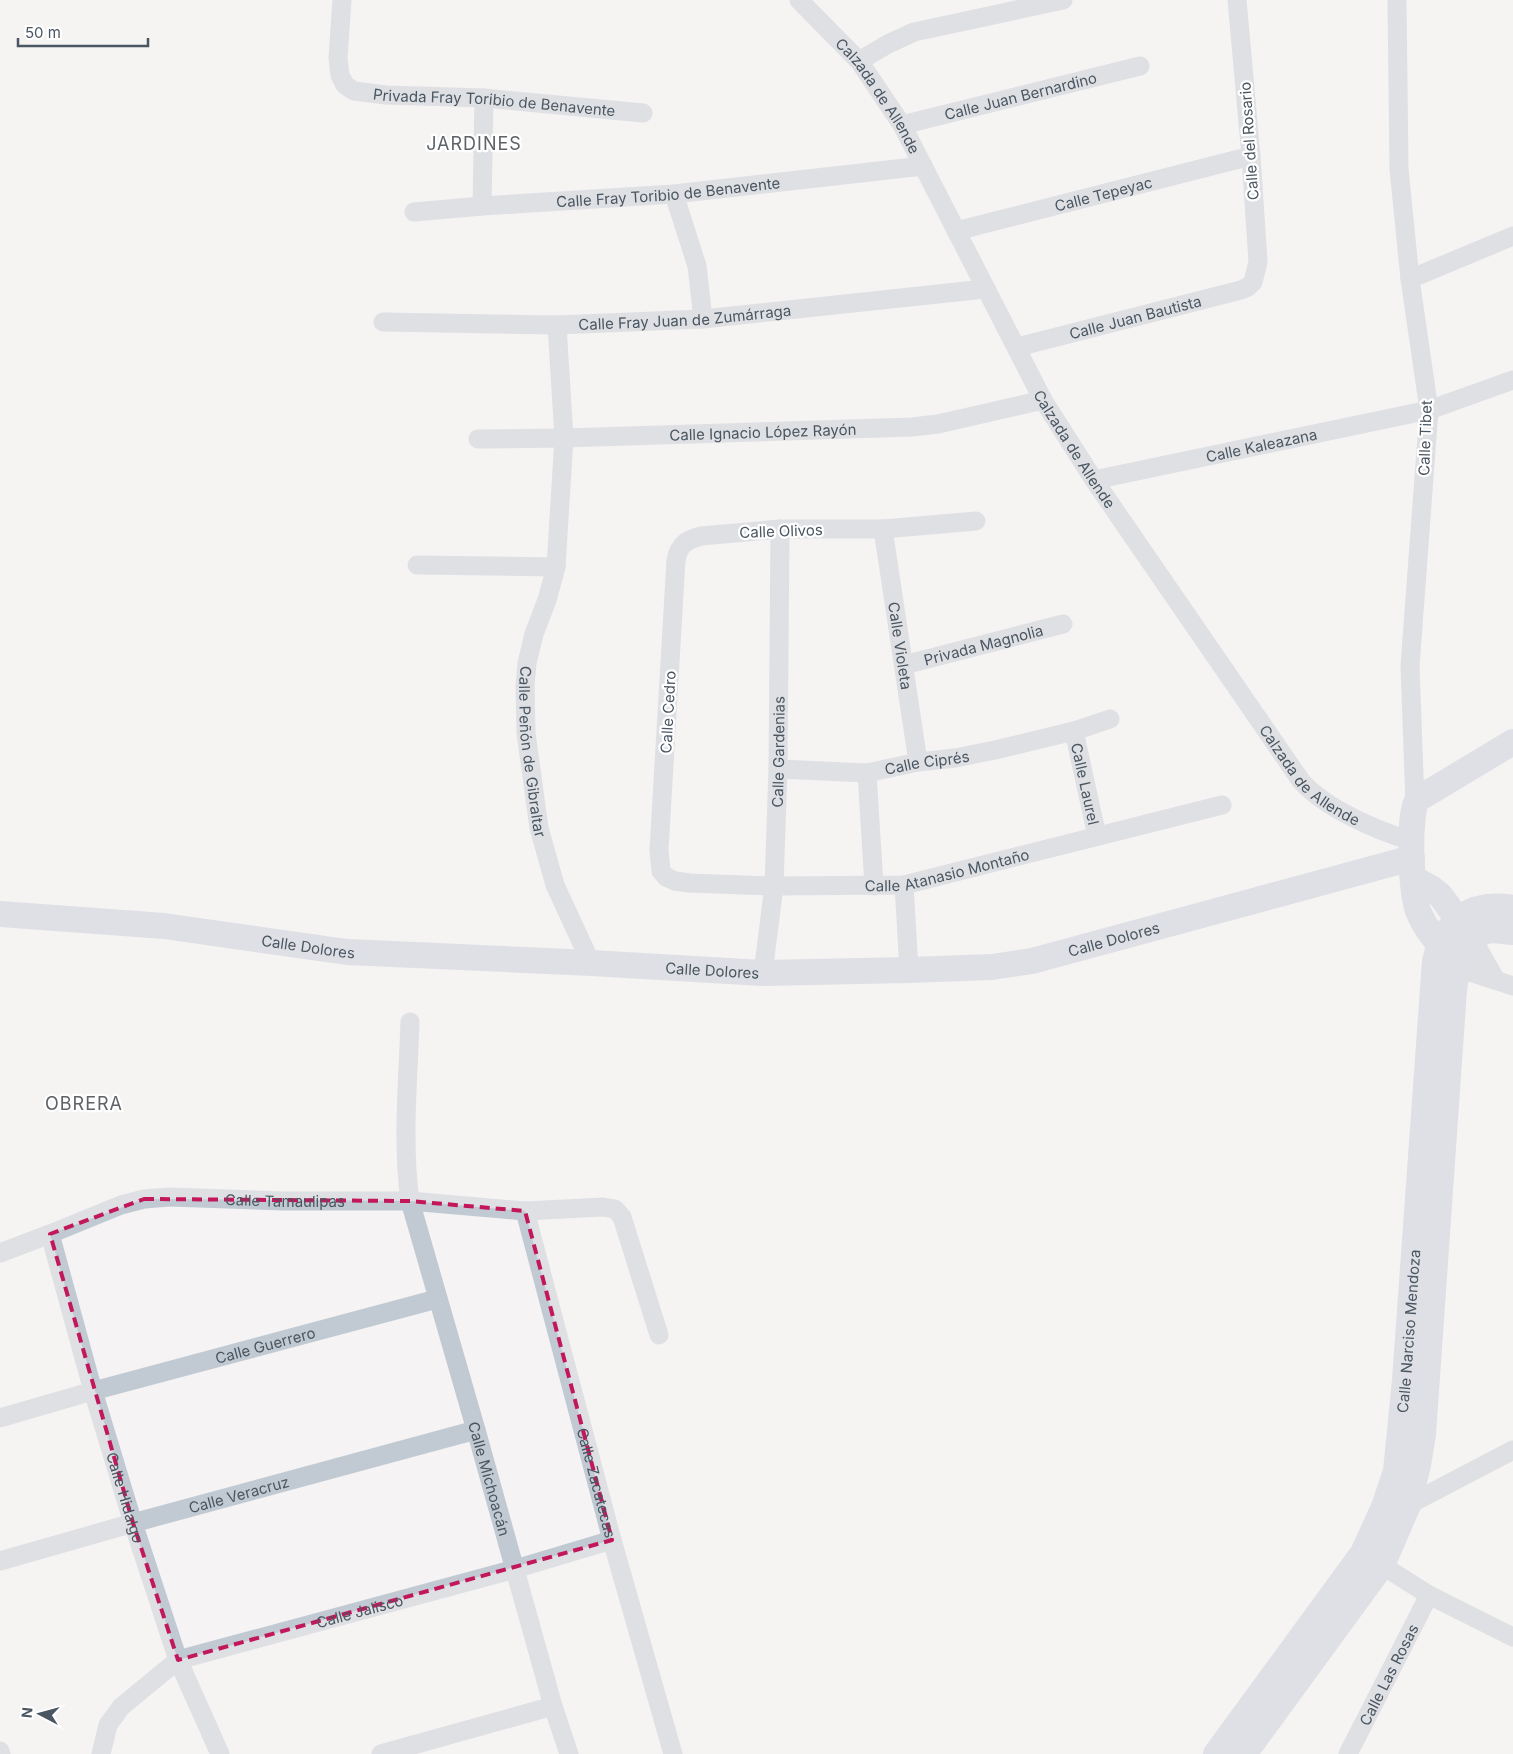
<svg xmlns="http://www.w3.org/2000/svg" width="1513" height="1754" viewBox="0 0 1513 1754" font-family="Inter,sans-serif">
	<style>
		.lines { fill: none; stroke-linecap: round; stroke-linejoin: round }
		.street { stroke: #c1cad2; stroke-width: 19 }
		.secondary { stroke: #c1cbd6; stroke-width: 26 }
		.marked { fill: none; stroke: #c2185b; stroke-width: 4; stroke-dasharray: 10 6; stroke-linejoin: round }
		.labels { text-anchor: middle; dominant-baseline: central; stroke-width: 4.5; stroke-linejoin: round; paint-order: stroke }
		.street-label { font-size: 15px; fill: #4a5661; stroke: #fff }
		.quarter-label { font-size: 18px; letter-spacing: 1px; fill: #5f6368; stroke: #fff }
	</style>
	<rect width="100%" height="100%" fill="#f5f3f3"/>
	<g class="lines">
		<!-- street -->
		<g class="street">
			<path id="s1" d="M342 0 338 58 340 75 345 85 354 91 386 95 484 98 643 113"/>
			<path id="s2" d="M799 0 859 61 902 125 1043 400 1094 480 1301 781C1326 809 1376 830 1411 841"/>
			<path d="M1397 0 1399 169 1410 279 1429 410 1410 666 1415 803"/>
			<path d="M859 61 888 44 914 32 1063 0"/>
			<path id="s3" d="M902 125 1140 66"/>
			<path d="M674 194 697 266 703 319"/>
			<path d="M482 206 484 98"/>
			<path id="s4" d="M414 212 482 206 674 194 923 166"/>
			<path id="s5" d="M956 231 1251 156"/>
			<path d="M1410 279 1513 236"/>
			<path id="s6" d="M383 322 557 325 703 319 985 289"/>
			<path id="s7" d="M557 325 564 438 556 567 547 600 534 634 527 663 525 686 526 733 539 828 555 885 591 963"/>
			<path id="s8" d="M1017 347 1241 290 1248 287 1253 282 1258 262 1251 156 1237 0"/>
			<path id="s9" d="M478 439 564 438 912 427 938 424 1043 400"/>
			<path id="s10" d="M1094 480 1429 410 1513 380"/>
			<path id="s11" d="M976 521 883 529H780L701 536C687 540 679 544 676 560L659 850 661 871 666 877 675 881 689 883 774 886 904 885 1222 805"/>
			<path id="s12" d="M883 529 918 762"/>
			<path d="M417 565 556 567"/>
			<path id="s13" d="M904 665 1063 624"/>
			<path id="s14" d="M1074 731 1097 836"/>
			<path id="s15" d="M778 769 867 773 918 762 955 758 995 750 1074 731 1110 719"/>
			<path d="M867 773 874 886"/>
			<path d="M904 885 909 970"/>
			<path d="M1473 940 1496 980"/>
			<path d="M1458 964 1473 973 1513 986"/>
			<path id="s16" d="M763 973 774 886 778 769 780 529"/>
			<path id="s17" d="M410 1022C408 1082 402 1142 410 1201L476 1430 553 1706 569 1754"/>
			<path id="s18" d="M525 1211 612 1540 673 1754"/>
			<path id="s19" d="M50 1234 93 1391 133 1523 178 1660 220 1754"/>
			<path id="s20" d="M0 1253 50 1234 121 1205 144 1199 170 1197 284 1201H410L525 1211 603 1207 615 1209 622 1217 659 1335"/>
			<path id="s21" d="M0 1418 93 1391 437 1299"/>
			<path d="M1408 1505 1513 1450"/>
			<path d="M1372 1559 1429 1595 1513 1637"/>
			<path id="s22" d="M0 1561 133 1523 476 1430"/>
			<path d="M0 1751 1 1754"/>
			<path id="s23" d="M101 1754 108 1725 121 1707 178 1660 515 1569 612 1540"/>
			<path d="M381 1754 553 1706"/>
			<path id="s24" d="M1348 1754 1429 1595"/>
		</g>
		<!-- secondary -->
		<g class="secondary">
			<path d="M1413 878 1431 888 1440 895 1468 933"/>
			<path id="s25" d="M0 914 164 926 347 952 591 963 763 973 909 970 992 967 1032 961 1412 858"/>
			<path d="M1450 957C1438 943 1426 930 1419 913 1411 896 1407 813 1418 799L1513 742"/>
			<path id="s26" d="M1216 1754 1363 1553 1384 1507 1396 1471 1405 1380 1435 961C1445 920 1471 901 1513 908"/>
			<path d="M1244 1754 1382 1565 1408 1505 1418 1465 1423 1434 1454 990 1458 964 1473 940 1482 932 1493 930 1513 932"/>
		</g>
	</g>
	<!-- marked area -->
	<path d="M0 0H1513V1754H0ZM144 1199 410 1201 525 1211 612 1540 178 1660 133 1523 50 1234Z" fill="#f5f3f3" fill-opacity=".55" fill-rule="evenodd"/>
	<path class="marked" d="M144 1199 410 1201 525 1211 612 1540 178 1660 133 1523 50 1234Z"/>
	<g class="labels">
		<!-- street labels -->
		<g class="street-label">
			<text stroke="none"><textPath href="#s3" startOffset="122">Calle Juan Bernardino</textPath></text>
			<text stroke="none"><textPath href="#s2" startOffset="125">Calzada de Allende</textPath></text>
			<text stroke="none"><textPath href="#s1" startOffset="238">Privada Fray Toribio de Benavente</textPath></text>
			<text transform="translate(1249 141) rotate(-94)">Calle del Rosario</text>
			<text stroke="none"><textPath href="#s4" startOffset="255">Calle Fray Toribio de Benavente</textPath></text>
			<text stroke="none"><textPath href="#s5" startOffset="152">Calle Tepeyac</textPath></text>
			<text stroke="none"><textPath href="#s6" startOffset="302">Calle Fray Juan de Zumárraga</textPath></text>
			<text stroke="none"><textPath href="#s8" startOffset="122">Calle Juan Bautista</textPath></text>
			<text stroke="none"><textPath href="#s9" startOffset="285">Calle Ignacio López Rayón</textPath></text>
			<text transform="translate(1425 438) rotate(-88)">Calle Tibet</text>
			<text stroke="none"><textPath href="#s10" startOffset="171">Calle Kaleazana</textPath></text>
			<text stroke="none"><textPath href="#s2" startOffset="530">Calzada de Allende</textPath></text>
			<text transform="translate(781 531) rotate(-2)">Calle Olivos</text>
			<text stroke="none"><textPath href="#s13" startOffset="82">Privada Magnolia</textPath></text>
			<text stroke="none"><textPath href="#s12" startOffset="118">Calle Violeta</textPath></text>
			<text transform="translate(668 712) rotate(-87)">Calle Cedro</text>
			<text stroke="none"><textPath href="#s7" startOffset="432">Calle Peñón de Gibraltar</textPath></text>
			<text stroke="none"><textPath href="#s16" startOffset="222">Calle Gardenias</textPath></text>
			<text stroke="none"><textPath href="#s15" startOffset="150">Calle Ciprés</textPath></text>
			<text stroke="none"><textPath href="#s2" startOffset="934">Calzada de Allende</textPath></text>
			<text stroke="none"><textPath href="#s14" startOffset="54">Calle Laurel</textPath></text>
			<text stroke="none"><textPath href="#s11" startOffset="916">Calle Atanasio Montaño</textPath></text>
			<text stroke="none"><textPath href="#s25" startOffset="1120">Calle Dolores</textPath></text>
			<text stroke="none"><textPath href="#s25" startOffset="310">Calle Dolores</textPath></text>
			<text stroke="none"><textPath href="#s25" startOffset="715">Calle Dolores</textPath></text>
			<text stroke="none"><textPath href="#s20" startOffset="295">Calle Tamaulipas</textPath></text>
			<text stroke="none"><textPath href="#s26" startOffset="478">Calle Narciso Mendoza</textPath></text>
			<text stroke="none"><textPath href="#s21" startOffset="275">Calle Guerrero</textPath></text>
			<text stroke="none"><textPath href="#s17" startOffset="468">Calle Michoacán</textPath></text>
			<text stroke="none"><textPath href="#s18" startOffset="281">Calle Zacatecas</textPath></text>
			<text stroke="none"><textPath href="#s22" startOffset="248">Calle Veracruz</textPath></text>
			<text stroke="none"><textPath href="#s19" startOffset="274">Calle Hidalgo</textPath></text>
			<text stroke="none"><textPath href="#s23" startOffset="314">Calle Jalisco</textPath></text>
			<text stroke="none"><textPath href="#s24" startOffset="89">Calle Las Rosas</textPath></text>
		</g>
		<!-- quarter labels -->
		<g class="quarter-label">
			<text x="474" y="143">JARDINES</text>
			<text x="84" y="1103">OBRERA</text>
		</g>
	</g>
	<!-- north arrow -->
	<g transform="translate(40 1714) rotate(276)" stroke="#ffffff" stroke-width="4" paint-order="stroke">
	<path d="M0-4L9 19L0 12L-9 19Z" fill="#4a5661"/>
	<text y="-8" font-size="14" font-weight="bold" text-anchor="middle" fill="#4a5661">N</text>
	</g>
	<!-- scale -->
	<path d="M18 38v8h130v-8" fill="none" stroke="#4a5661" stroke-width="2.5"/>
	<text x="25" y="38" font-size="15" fill="#4a5661" stroke="#ffffff" stroke-width="4" paint-order="stroke">50 m</text>
</svg>
